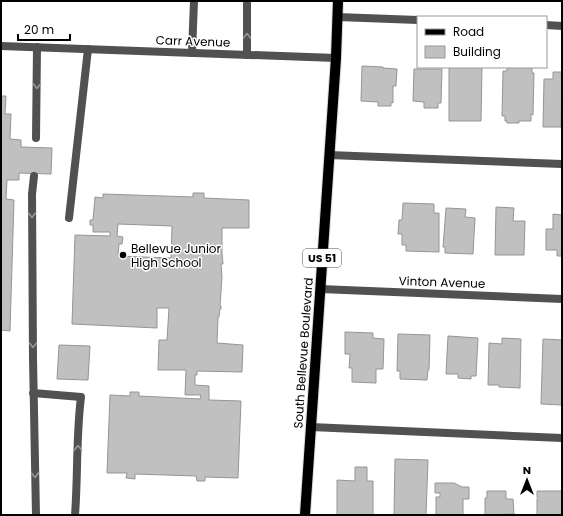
<svg xmlns="http://www.w3.org/2000/svg" width="563" height="516" viewBox="0 0 563 516" font-family="Poppins,sans-serif">
	<style>
		.building { fill: #c0c0c0; stroke: #959595; fill-rule: evenodd }
		.lines { fill: none; stroke-linecap: round; stroke-linejoin: round }
		.primary-casing { stroke: #dbdbdb; stroke-width: 12 }
		.service { stroke: #515151; stroke-width: 8 }
		.minor { stroke: #515151; stroke-width: 8 }
		.primary { stroke: #000; stroke-width: 10 }
		.oneway { stroke: #979797 }
		.poi-dot { fill: #000; stroke: #fff; stroke-width: 1.5 }
		.labels { text-anchor: middle; dominant-baseline: central; stroke-width: 3; stroke-linejoin: round; paint-order: stroke }
		.shield { fill: #fff; stroke: #4c4c4c; stroke-width: 1 }
		.shield-label { font-size: 11px; font-weight: bold; fill: #000 }
		.street-label { font-size: 12px; fill: #000; stroke: #fff }
		.poi-label { font-size: 12px; fill: #000; stroke: #fff; text-anchor: start }
	</style>
	<rect width="100%" height="100%" fill="#fff"/>
	<!-- building -->
	<path class="building" d="M362 66 383 67V68L397 69 396 86H393V103L391 102V106H378V102L361 101Z
		M449 67H482L481 121H449Z
		M507 67H532V73H534L533 115 531 114V121H519V123H507V121H505V116H502L503 71H507Z
		M414 69H442L441 103H438V108H424V102L413 101Z
		M553 72H562L561 127H543L544 79H553Z
		M1 96H6L5 114H11L10 139 21 140V147L52 148 51 174 19 173V180H7L6 199 14 200 10 331 1 330Z
		M193 193H204V198L249 200V228H222V253L223 264H221L222 277 220 306H221V309H220L219 317H218L217 343 243 345 242 372 197 371V375H195V385L209 386V400L241 401 238 478 205 477V481H197L196 476 135 474V479L126 478 127 473H107L110 395 130 396V392H139V396L200 399 201 395H185L186 370H158L159 340H167L169 308H157V328L72 324 75 235 110 236V232H93V225H90V220H93L95 197 103 198V194L193 197ZM118 224 172 226 171 258 118 256 119 244H122L123 237 117 236Z
		M403 203 434 204V213H439V252L406 251V245H402V234H398L399 220H402Z
		M496 207 514 208 513 221H525L524 255H495Z
		M446 208 466 209 465 217 475 218 473 254 445 253V247H443Z
		M553 214 562 215V256H557V250H546V229H553Z
		M345 332 373 333V338L384 339 383 369H376V383L352 382V368H349L350 354H345Z
		M398 334 430 335 429 370H428L427 380 400 379V371H397Z
		M448 336 478 338 476 376H471V379L458 378V374H446Z
		M502 338 521 339 520 388 499 387V385H488L489 343 502 344Z
		M543 339 562 340V405L541 404Z
		M59 345 90 346 88 380 57 379Z
		M395 459 428 460 426 515H394Z
		M355 467H367V481H373V515H337V480L355 481Z
		M435 483H454L462 487H469V499H463V515H436V497H440V493H435Z
		M487 491H506V499H513L514 514 485 515V498H487Z
		M537 491H562V515H537Z"/>
	<g class="lines">
		<!-- primary casing -->
		<g class="primary-casing">
			<path id="primary" d="M305 515 336 58 338 1"/>
		</g>
		<!-- service -->
		<path class="service" d="M192 53 194 1
			M247 55V1
			M36 138 37 47
			M329 155 562 164
			M34 176 32 194 33 358 36 515
			M69 218 88 49
			M33 393 81 397C76 436 78 476 75 515
			M311 427 562 438"/>
		<!-- minor -->
		<path class="minor" d="M337 17 418 20
			M546 25 562 26
			M1 46 336 58
			M320 289 562 299"/>
		<!-- primary -->
		<use href="#primary" class="primary"/>
	</g>
	<!-- one-way arrows -->
	<defs><path id="oneway-chevron" d="M-2-3.5L2.5 0L-2 3.5" fill="none" stroke-width="1.6" stroke-linecap="round" stroke-linejoin="round"/></defs>
	<g class="oneway">
		<use href="#oneway-chevron" transform="translate(247 36) rotate(-90)"/>
		<use href="#oneway-chevron" transform="translate(37 86) rotate(91)"/>
		<use href="#oneway-chevron" transform="translate(32 215) rotate(90)"/>
		<use href="#oneway-chevron" transform="translate(33 345) rotate(90)"/>
		<use href="#oneway-chevron" transform="translate(78 448) rotate(-89)"/>
		<use href="#oneway-chevron" transform="translate(35 475) rotate(89)"/>
	</g>
	<!-- markers -->
	<circle class="poi-dot" cx="123" cy="255" r="4"/>
	<g class="labels">
		<!-- shield labels -->
		<rect class="shield" x="303" y="249" width="38" height="18" rx="3"/>
		<g class="shield-label">
			<text x="322" y="258">US 51</text>
		</g>
		<!-- street labels -->
		<g class="street-label">
			<text transform="translate(193 41) rotate(2)">Carr Avenue</text>
			<text transform="translate(442 282) rotate(2)">Vinton Avenue</text>
			<text transform="translate(303 353) rotate(-86)">South Bellevue Boulevard</text>
		</g>
		<!-- poi labels -->
		<g class="poi-label">
			<text x="131" y="248">Bellevue Junior<tspan x="131" dy="14">High School</tspan></text>
		</g>
	</g>
	<!-- border -->
	<rect width="563" height="516" fill="none" stroke="#000000" stroke-width="4"/>
	<!-- legend -->
	<rect x="417" y="16" width="130" height="52" fill="#ffffff" stroke="#999999"/>
	<rect x="425" y="29" width="20" height="6" fill="#000000" stroke="#999999"/>
	<text x="453" y="36" font-size="12" fill="#000000">Road</text>
	<rect x="425" y="46" width="20" height="12" fill="#c0c0c0" stroke="#999999"/>
	<text x="453" y="56" font-size="12" fill="#000000">Building</text>
	<!-- north arrow -->
	<g transform="translate(527 480)" stroke="#ffffff" stroke-width="3" paint-order="stroke">
	<path d="M0-3L7 15L0 10L-7 15Z" fill="#000000"/>
	<text y="-6" font-size="11" font-weight="bold" text-anchor="middle" fill="#000000">N</text>
	</g>
	<!-- scale -->
	<path d="M18 34v6h52v-6" fill="none" stroke="#000000" stroke-width="2"/>
	<text x="24" y="34" font-size="12" fill="#000000" stroke="#ffffff" stroke-width="3" paint-order="stroke">20 m</text>
</svg>
